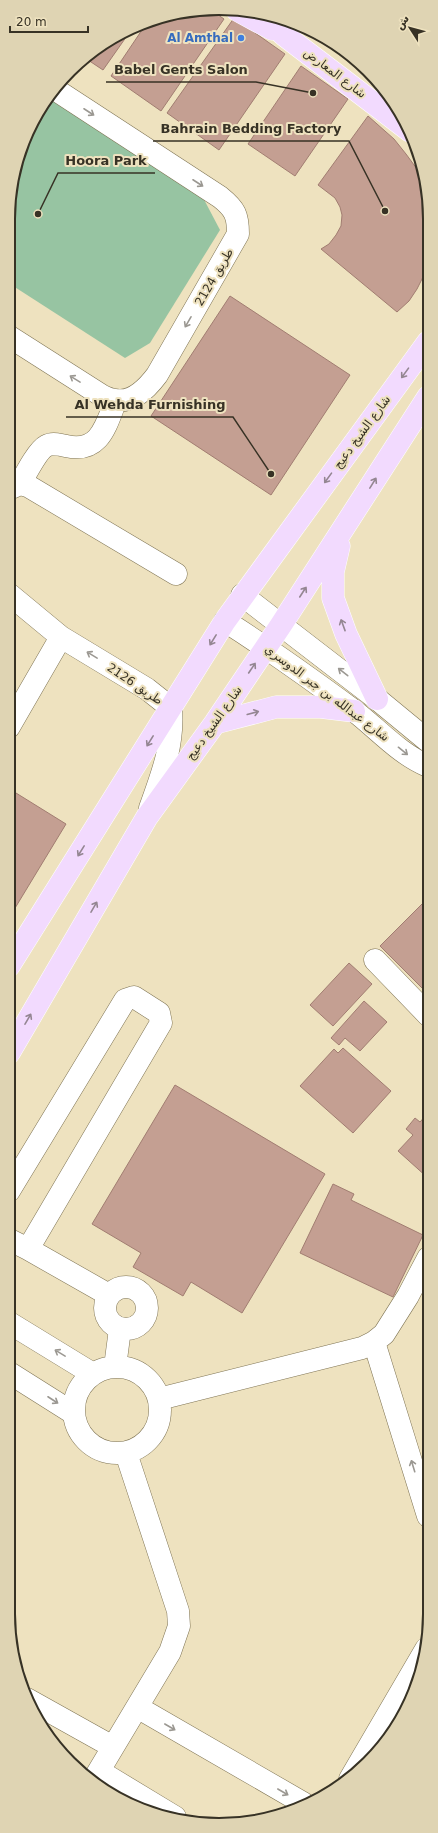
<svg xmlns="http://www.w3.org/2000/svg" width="438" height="1833" viewBox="0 0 438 1833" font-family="'DejaVu Sans','Noto Naskh Arabic',sans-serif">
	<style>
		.green { fill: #97c4a2 }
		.building { fill: #c49f92; stroke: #a17d71 }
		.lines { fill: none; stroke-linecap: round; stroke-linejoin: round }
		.minor-casing { stroke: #7f7454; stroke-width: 23 }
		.major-casing { stroke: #fff; stroke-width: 23 }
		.minor { stroke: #fff; stroke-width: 22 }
		.major { stroke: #f2dafe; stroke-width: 22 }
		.oneway { stroke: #9b9892 }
		.oneway2 { stroke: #948692 }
		.shop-dot { fill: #3f7fe0; stroke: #eee2bf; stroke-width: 1.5 }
		.labels { text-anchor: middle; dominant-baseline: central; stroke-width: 4; stroke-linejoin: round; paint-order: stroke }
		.shop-label { font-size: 12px; font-weight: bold; fill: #366cbe; stroke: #eee2bf; text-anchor: end }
		.street-label { font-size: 12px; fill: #373225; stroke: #eee2bf }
		.rim { fill: none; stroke: #373225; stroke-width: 2 }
		.leader { fill: none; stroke: #373225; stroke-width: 1.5 }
		.callout-dot { fill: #373225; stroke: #eee2bf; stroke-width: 1.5 }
		.callout-label { font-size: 13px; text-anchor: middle; font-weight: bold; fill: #373225; stroke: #eee2bf; stroke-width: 4; stroke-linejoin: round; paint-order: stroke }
	</style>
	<rect width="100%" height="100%" fill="#eee2bf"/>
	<!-- green -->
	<path class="green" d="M50 98 199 190 220 230 150 343 125 358 10 284V191L36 113Z"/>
	<!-- building -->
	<path class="building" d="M214 12 224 19 161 111 111 76 146 24 165 15Z
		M234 18 285 54 219 150 167 113Z
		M129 33 103 70 85 58 91 51Z
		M301 66 348 99 295 176 248 144Z
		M368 116 394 139 406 154 417 169 428 198V263L424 275 417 289 409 301 397 312 321 249 329 244 336 235 341 226 342 215 340 207 335 198 318 185Z
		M230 296 350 375 271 495 151 416Z
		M16 793 66 824 9 918V804Z
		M422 904 428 910V994L380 946Z
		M349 963 372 984 333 1026 310 1005Z
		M364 1001 387 1022 360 1051 345 1038 339 1045 331 1038Z
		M343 1048 391 1091 353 1133 300 1086 334 1049 338 1053Z
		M175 1085 325 1174 242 1313 191 1282 183 1296 133 1267 141 1253 92 1224Z
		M428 1113V1178L398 1151 413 1135 406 1129 415 1118 420 1122Z
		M333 1184 354 1194 351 1200 423 1235 393 1297 300 1253Z"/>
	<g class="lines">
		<!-- minor casing -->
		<g class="minor-casing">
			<path id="minor" d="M10 337 101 395C105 397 111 400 116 400 133 403 148 387 157 375L238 234C238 215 235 209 220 197L56 90
				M20 484C25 475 38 450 46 446 53 442 59 445 66 446 100 454 106 425 116 400
				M9 489 20 484 28 486 176 574
				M9 594 61 637 147 689 171 708C174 744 162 775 150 808
				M242 595 377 699 428 741
				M225 621C269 649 311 679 353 710 378 729 399 754 428 766
				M9 727 61 637
				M375 960 428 1015
				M9 1191 125 1000 134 997 159 1013 161 1023 28 1249 109 1295
				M8 1239 28 1249
				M105 1308a21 21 0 1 1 42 0a21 21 0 1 1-42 0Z
				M8 1322 93 1374
				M374 1342 428 1516
				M74 1410a43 43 0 1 1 86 0a43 43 0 1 1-86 0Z
				M115 1367 120 1329
				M8 1372 73 1413
				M159 1399 362 1348 374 1342 384 1334 408 1296 428 1258
				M27 1699 113 1747
				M137 1707 303 1803
				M99 1771 175 1817
				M94 1779 170 1652 179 1626 178 1611 126 1453
				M350 1779 426 1649"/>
		</g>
		<!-- major casing -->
		<g class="major-casing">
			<path id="major" d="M237 10 272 29
				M261 14 284 35 410 131
				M339 546 333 572V598L346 634 377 699
				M215 723 276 707H321L354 711
				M9 966 225 621 428 342
				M9 1053 147 817 215 723 281 625 428 397"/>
		</g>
		<!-- minor -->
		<use href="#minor" class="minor"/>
		<!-- major -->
		<use href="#major" class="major"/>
	</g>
	<!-- one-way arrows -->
	<defs><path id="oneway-shaft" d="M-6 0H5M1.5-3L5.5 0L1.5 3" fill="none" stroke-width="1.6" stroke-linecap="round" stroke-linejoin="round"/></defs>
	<g class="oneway">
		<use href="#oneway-shaft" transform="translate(89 112) rotate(33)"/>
		<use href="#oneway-shaft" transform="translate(198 183) rotate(33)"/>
		<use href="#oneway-shaft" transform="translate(188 322) rotate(120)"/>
		<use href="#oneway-shaft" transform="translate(75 379) rotate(-148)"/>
		<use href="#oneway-shaft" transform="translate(92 655) rotate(-149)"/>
		<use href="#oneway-shaft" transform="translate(343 672) rotate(-142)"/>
		<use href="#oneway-shaft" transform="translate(403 751) rotate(39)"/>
		<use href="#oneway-shaft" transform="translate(60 1353) rotate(-149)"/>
		<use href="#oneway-shaft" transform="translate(53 1400) rotate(33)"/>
		<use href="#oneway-shaft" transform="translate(413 1466) rotate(-107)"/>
		<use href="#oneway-shaft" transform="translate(170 1727) rotate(30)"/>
		<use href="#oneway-shaft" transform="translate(283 1792) rotate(30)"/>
	</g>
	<g class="oneway2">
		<use href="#oneway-shaft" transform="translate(405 373) rotate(126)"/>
		<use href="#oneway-shaft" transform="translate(328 478) rotate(126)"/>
		<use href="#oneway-shaft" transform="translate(373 483) rotate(-58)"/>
		<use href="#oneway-shaft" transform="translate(303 592) rotate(-57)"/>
		<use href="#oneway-shaft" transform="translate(343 625) rotate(-110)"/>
		<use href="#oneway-shaft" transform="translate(213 640) rotate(122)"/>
		<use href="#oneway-shaft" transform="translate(252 668) rotate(-56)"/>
		<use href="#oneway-shaft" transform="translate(253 713) rotate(-15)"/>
		<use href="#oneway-shaft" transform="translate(150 741) rotate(122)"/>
		<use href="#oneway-shaft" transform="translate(81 851) rotate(122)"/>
		<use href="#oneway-shaft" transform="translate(94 907) rotate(-60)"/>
		<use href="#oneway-shaft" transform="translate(28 1019) rotate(-60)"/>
	</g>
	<!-- markers -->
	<circle class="shop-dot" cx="241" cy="38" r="4"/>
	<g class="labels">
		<!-- shop labels -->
		<g class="shop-label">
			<text x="233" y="38">Al Amthal</text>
		</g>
		<!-- street labels -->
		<g class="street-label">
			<text transform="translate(335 73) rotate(37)">شارع المعارض</text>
			<text transform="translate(214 277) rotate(-60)">طريق 2124</text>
			<text transform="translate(362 432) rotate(-54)">شارع الشيخ دعيج</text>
			<text transform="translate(135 684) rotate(34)">طريق 2126</text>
			<text transform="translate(327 693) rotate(37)">شارع عبدالله بن جبر الدوسري</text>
			<text transform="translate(214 723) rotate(-55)">شارع الشيخ دعيج</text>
		</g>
	</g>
	<!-- crop -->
	<path d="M0 0H438V1833H0ZM219 15H219A204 204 0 0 1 423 219V1614A204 204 0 0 1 219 1818H219A204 204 0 0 1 15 1614V219A204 204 0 0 1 219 15Z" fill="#dfd4b3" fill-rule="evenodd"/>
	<path class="rim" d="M219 15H219A204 204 0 0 1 423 219V1614A204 204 0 0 1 219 1818H219A204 204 0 0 1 15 1614V219A204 204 0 0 1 219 15Z"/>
	<!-- callouts -->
	<path class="leader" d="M313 93L256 82H106M385 211L349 141H153M38 214L58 173H155M271 474L233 417H66"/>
	<g class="callout-dot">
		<circle cx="313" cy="93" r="4"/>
		<circle cx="385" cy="211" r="4"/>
		<circle cx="38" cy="214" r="4"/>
		<circle cx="271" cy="474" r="4"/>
	</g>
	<g class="callout-label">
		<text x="181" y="74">Babel Gents Salon</text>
		<text x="251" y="133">Bahrain Bedding Factory</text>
		<text x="106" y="165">Hoora Park</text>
		<text x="150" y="409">Al Wehda Furnishing</text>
	</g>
	<!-- north arrow -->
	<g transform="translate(410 28) rotate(306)" stroke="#eee2bf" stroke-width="3" paint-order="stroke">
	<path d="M0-3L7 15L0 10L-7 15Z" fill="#373225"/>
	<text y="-6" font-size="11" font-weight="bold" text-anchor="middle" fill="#373225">ش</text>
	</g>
	<!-- scale -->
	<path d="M10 26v6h78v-6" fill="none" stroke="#373225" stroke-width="2"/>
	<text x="16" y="26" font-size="12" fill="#373225" stroke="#eee2bf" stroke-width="3" paint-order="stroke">20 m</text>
</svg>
